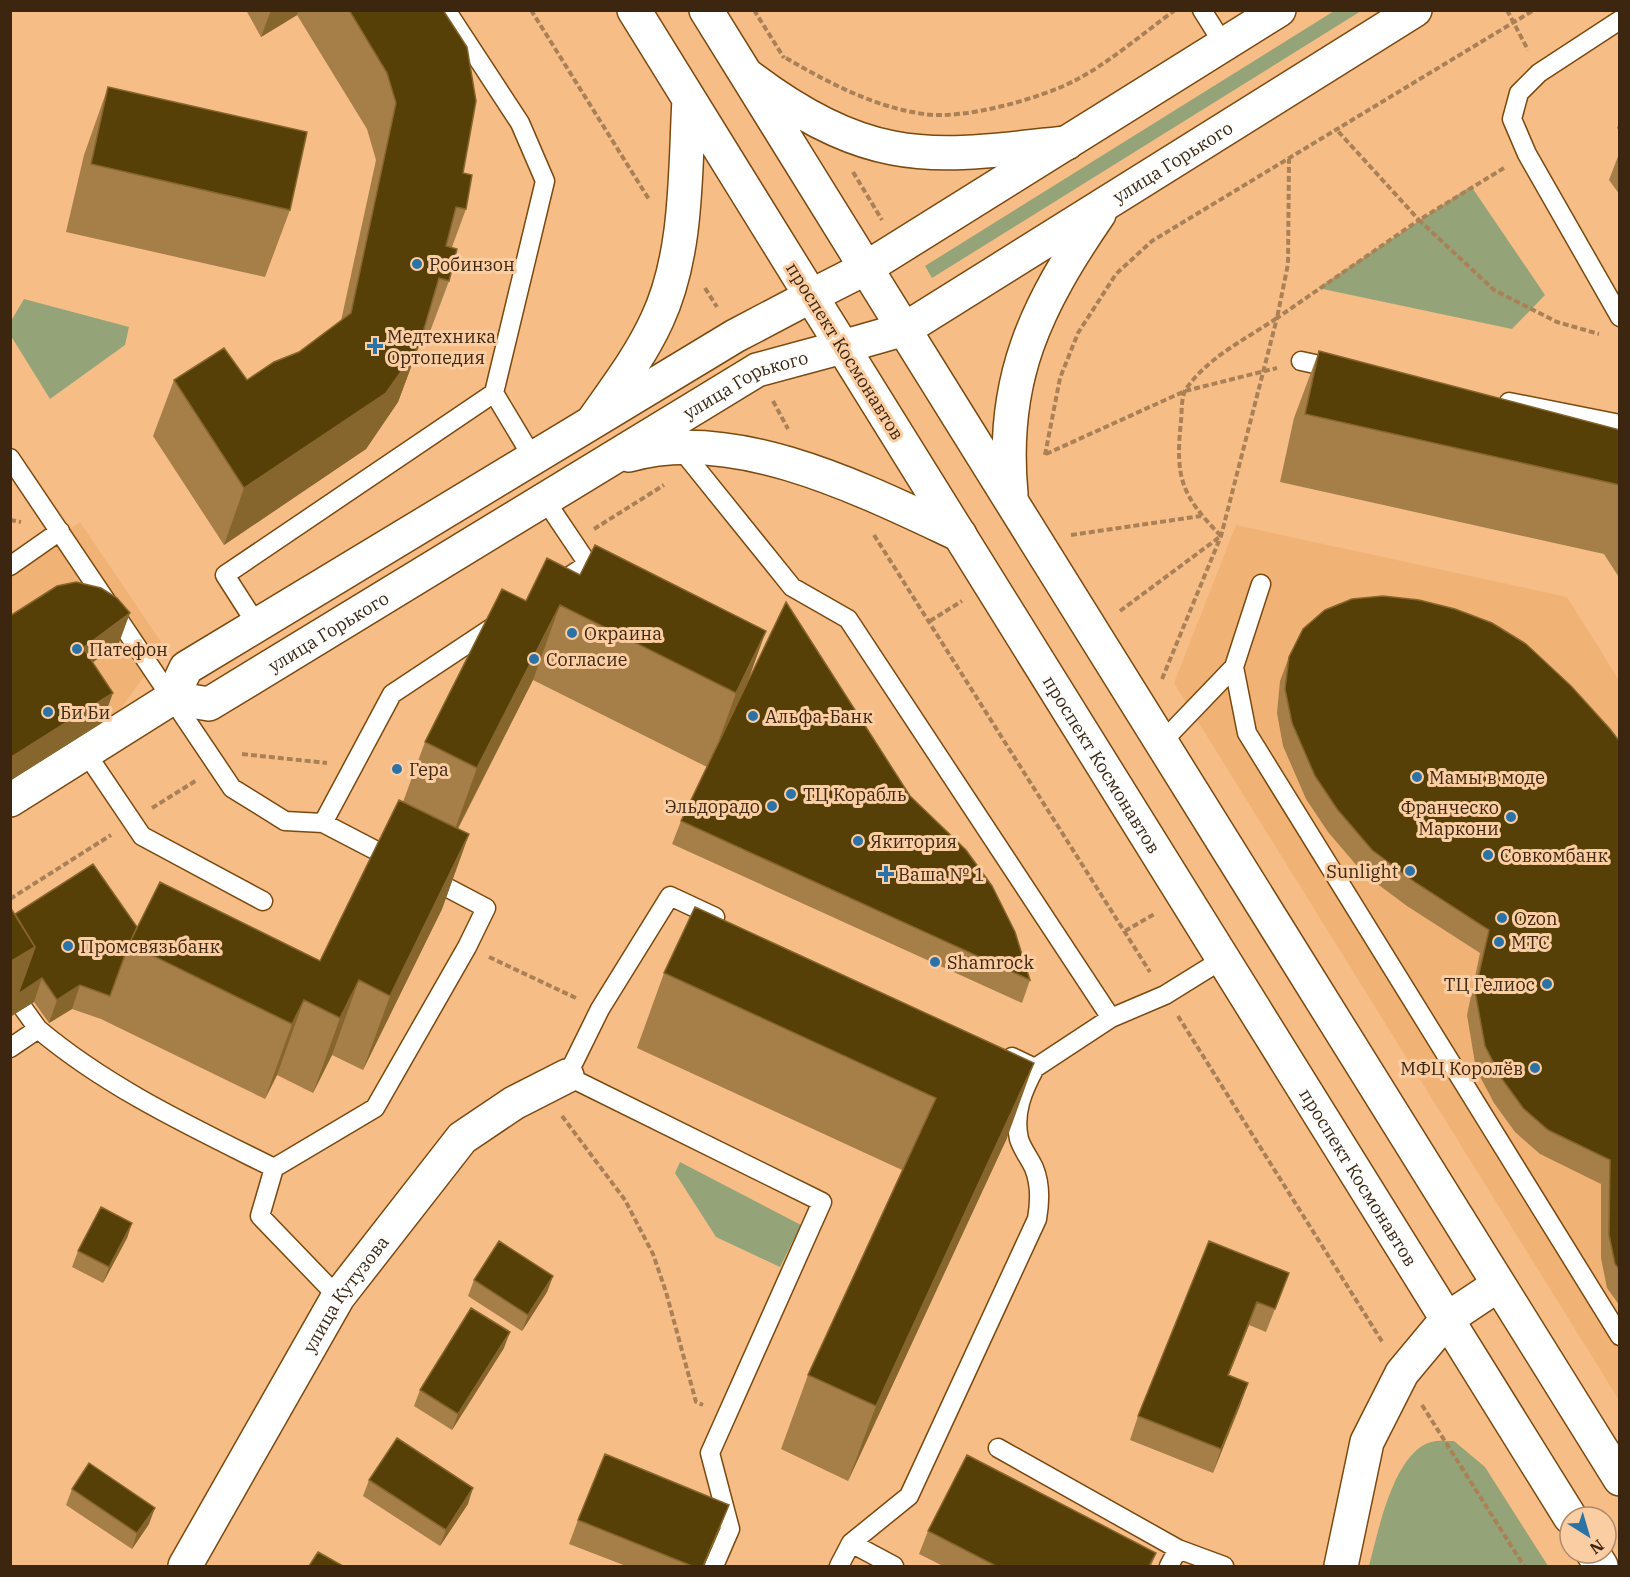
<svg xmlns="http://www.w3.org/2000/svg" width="1630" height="1577" viewBox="0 0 1630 1577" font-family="'IBM Plex Serif',serif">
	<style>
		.built { fill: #f1b276 }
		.green { fill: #94a478 }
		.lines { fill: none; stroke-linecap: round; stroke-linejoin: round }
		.service-casing { stroke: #7b490e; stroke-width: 21 }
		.minor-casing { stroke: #7b490e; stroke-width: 36 }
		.tertiary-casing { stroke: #7b490e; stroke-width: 36 }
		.secondary-casing { stroke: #7b490e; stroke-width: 36 }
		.path { stroke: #aa8057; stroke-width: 4; stroke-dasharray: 6 3; stroke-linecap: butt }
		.service { stroke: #fff; stroke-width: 18 }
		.minor { stroke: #fff; stroke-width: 33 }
		.tertiary { stroke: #fff; stroke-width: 33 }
		.secondary { stroke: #fff; stroke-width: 33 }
		.wall { fill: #a67e47 }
		.shaded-wall { fill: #87662d }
		.building { fill: #574007; stroke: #87662d; stroke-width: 1.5 }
		.poi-dot { fill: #2b73a7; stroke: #fbcda2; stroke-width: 2 }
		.labels { text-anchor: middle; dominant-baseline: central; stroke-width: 6; stroke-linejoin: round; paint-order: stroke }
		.street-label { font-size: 18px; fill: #3c2610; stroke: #fbcda2 }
		.poi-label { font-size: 18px; fill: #3c2610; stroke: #fbcda2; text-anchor: start }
	</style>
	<rect width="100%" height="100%" fill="#f6bd87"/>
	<!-- built -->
	<path class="built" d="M80 522 165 648 108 726 11 788V568Z
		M1236 525 1567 597 1619 680V1400L1174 683Z"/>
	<!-- green -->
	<path class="green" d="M1334 11H1361L932 278 925 266Z
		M1471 186 1545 295 1512 329 1318 288Z
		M24 299 129 327 125 345 50 399 11 336V321Z
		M680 1162 801 1225 780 1267 716 1237 675 1173Z
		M1454 1441 1485 1467 1548 1566H1369C1378 1533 1393 1453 1431 1442 1438 1440 1447 1441 1454 1441Z"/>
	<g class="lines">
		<!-- service casing -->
		<g class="service-casing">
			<path id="service" d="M446 10 520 123 545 181 494 393 533 458
				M1202 10 1224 45
				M1620 20 1539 73 1519 93 1512 119 1527 154 1620 317
				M1301 361 1338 369
				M1509 402 1620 424
				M680 448 792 587 848 619 1111 1018
				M10 458 232 788 285 821 323 823 396 861
				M545 500 588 564
				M10 566 60 531
				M1261 584 1234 667 1247 733 1620 1336
				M556 585 588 564 605 572
				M257 625 225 575 494 393
				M1162 742 1234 667
				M86 753 142 836 263 901
				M323 823 392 694 496 625
				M23 1008 38 1029
				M10 1048 38 1029C108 1088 192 1127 274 1168L375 1108 467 947 486 908 429 878
				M1012 1057 1035 1068 1111 1018 1165 995 1223 959
				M274 1168 260 1216 338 1297
				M998 1448 1178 1549
				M851 1543 894 1566
				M714 1566 730 1529 710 1453 822 1202 567 1076 600 1009 670 896 715 917
				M839 1566 851 1543 909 1496 1037 1219C1040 1202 1041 1185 1034 1168 1030 1159 1022 1149 1019 1139 1013 1113 1023 1090 1035 1068
				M1169 1566 1178 1549 1224 1566"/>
		</g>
		<!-- minor casing -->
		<g class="minor-casing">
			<g id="minor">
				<path d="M629 455C734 424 866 491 960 535"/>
				<path id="s1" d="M172 698 209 704 757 370 842 347"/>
				<path d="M10 800 172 698 186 668 735 336 811 296"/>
				<path id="s2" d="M185 1566 338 1297 462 1138 514 1103 567 1076"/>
			</g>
		</g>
		<!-- tertiary casing -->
		<g class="tertiary-casing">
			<path id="tertiary" d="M634 10 811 296
				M706 10 866 268
				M747 75C790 108 839 138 893 148 949 159 1011 148 1067 143
				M593 421C616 388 640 357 657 320 688 254 685 171 689 99"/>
		</g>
		<!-- secondary casing -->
		<g class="secondary-casing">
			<g id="secondary">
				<path id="s3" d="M1279 10 866 268 811 296 1570 1517"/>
				<path d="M866 268 1620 1479"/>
				<path id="s4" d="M842 347 905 329 1415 10"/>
				<path d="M1011 494C1000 379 1036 306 1099 214"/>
				<path d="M1593 1553 1601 1566"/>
				<path d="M1341 1566 1367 1442 1402 1373 1447 1319 1498 1285"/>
			</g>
		</g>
		<!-- path -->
		<path class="path" d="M531 10 650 201
			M754 10 784 58
			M1507 10 1528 50
			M786 58C829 83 874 107 924 114 963 120 1039 99 1074 81 1106 65 1145 32 1175 10
			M1504 168 1419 220 1494 290 1557 322 1599 334
			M853 172 882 220
			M705 288 717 307
			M773 401 788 429
			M1046 454 1185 391 1277 368
			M1045 455 1060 378 1078 333 1116 274 1152 241 1534 10
			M10 520 21 522
			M594 529 664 485
			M874 535 1150 972
			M1071 535 1201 516
			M1120 611 1221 536C1181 495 1175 478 1181 421 1182 411 1181 397 1186 389 1208 357 1246 339 1277 318L1288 264 1289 159
			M930 621 962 601
			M1162 679 1221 536 1277 318 1419 220 1336 129
			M242 754 327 763
			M152 808 197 780
			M10 899 111 835
			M1125 931 1156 913
			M489 957 578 999
			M1178 1016 1383 1343
			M562 1116 625 1200 653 1254 666 1292 696 1402 703 1405
			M1422 1405 1524 1566"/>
		<!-- service -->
		<use href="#service" class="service"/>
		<!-- minor -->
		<use href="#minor" class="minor"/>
		<!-- tertiary -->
		<use href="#tertiary" class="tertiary"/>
		<!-- secondary -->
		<use href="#secondary" class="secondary"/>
	</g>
	<!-- wall -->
	<path class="wall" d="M246 10H443L463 173 466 209 452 247 449 281 428 337 422 336 398 402 366 449 224 545 153 436 174 380H247L299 352 341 321 376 160 367 129 297 15 261 37Z
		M108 87 290 210 265 277 66 232 84 155Z
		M1620 121V132L1617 128Z
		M1620 151V195L1609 180Z
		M1319 351 1620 430V579L1604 554 1280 482 1294 418Z
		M547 558 747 682 910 796 1030 980 1022 1003 672 844 681 821 707 767 533 680 458 829 469 834 442 909 363 1070 332 1055 313 1093 277 1075 265 1099 101 1019 72 1009 49 1023 34 1002 10 1017V907L15 914 137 927 320 961 403 802 425 742 526 601Z
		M1289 657 1620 742V1306L1607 1288 1601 1258V1184L1540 1154 1515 1132 1494 1103 1476 1069 1467 1015 1480 953 1407 906 1364 874 1328 832 1306 799 1283 746 1277 713 1280 681Z
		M695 907 1007 1138 848 1481 781 1449 808 1375 902 1170 637 1048 664 973Z
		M132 1223 127 1238 103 1283 72 1267 78 1251Z
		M1209 1241 1289 1273 1266 1332 1249 1325 1229 1375 1248 1383 1213 1473 1130 1440 1138 1416Z
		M553 1276 547 1292 522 1331 468 1296 474 1280Z
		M504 1348 452 1430 414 1406 420 1390Z
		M369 1480 468 1504 440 1546 363 1496Z
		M72 1489 149 1524 132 1549 66 1505Z
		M729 1505 704 1566H626L569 1544 578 1520Z
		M928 1531 1156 1553 1151 1566H943L919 1554Z"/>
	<!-- shaded-wall -->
	<path class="shaded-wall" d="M271 10H298L297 15 261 37Z
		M419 346 398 402 366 449 224 545 244 488Z
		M560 605 533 680 450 843 477 768Z
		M130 613 119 643 72 678 83 648Z
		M766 631 739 706 709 768 736 693Z
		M113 693 102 723 10 781V758Z
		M469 834 442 909 363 1070 390 996Z
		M35 947 42 978 34 1002 10 1017V962Z
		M359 980 332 1055 313 1093 340 1018Z
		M80 985 72 1009 49 1023 57 1000Z
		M304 1000 277 1075 265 1099 292 1024Z
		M1034 1063 1007 1138 848 1481 876 1406Z
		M132 1223 127 1238 103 1283 109 1267Z
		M553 1276 547 1292 522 1331 528 1315Z
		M1257 1302 1249 1325 1219 1398 1228 1375Z
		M510 1332 504 1348 452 1430 458 1414Z
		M1248 1383 1240 1406 1213 1473 1221 1449Z
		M473 1488 468 1504 440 1546 446 1530Z
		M729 1505 720 1528 704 1566H703Z
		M155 1508 149 1524 132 1549 137 1533Z"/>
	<!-- building -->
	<path class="building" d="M349 10H443L467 47 476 101 463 173 472 175 466 209 456 207 446 246 457 249 449 281 439 278 419 346 386 393 244 488 174 380 224 348 247 380 274 362 299 352 351 313 396 103 387 73Z
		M108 87 307 132 290 210 91 164Z
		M1319 351 1620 430V485L1305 414Z
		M595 545 766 631 736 693 560 605 477 768 425 742 502 589 526 601 547 558 580 575Z
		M76 582 101 588 117 598 130 613 83 648 113 693 10 758V616L57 586Z
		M1383 596 1419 600 1455 609 1492 623 1526 644 1571 686 1610 729 1620 742V1270L1615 1264 1609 1235 1610 1160 1548 1130 1523 1108 1502 1079 1485 1046 1475 991 1489 930 1416 883 1372 850 1337 809 1315 776 1292 723 1285 689 1289 657 1303 629 1325 610 1352 599Z
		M786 602 910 796 966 850 992 886 1015 932 1030 980 681 821Z
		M399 800 469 834 390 996 359 980 340 1018 304 1000 292 1024 129 944 160 882 320 961Z
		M93 864 137 927 129 944 110 996 80 985 57 1000 42 978 18 994 35 947 15 914Z
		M10 907 35 947 10 962Z
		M695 907 1034 1063 876 1406 808 1375 936 1098 664 973Z
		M101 1207 132 1223 109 1267 78 1251Z
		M499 1241 553 1276 528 1315 474 1280Z
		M1209 1241 1289 1273 1275 1309 1257 1302 1228 1375 1248 1383 1221 1449 1138 1416Z
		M471 1308 510 1332 458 1414 420 1390Z
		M397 1438 473 1488 446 1530 369 1480Z
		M605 1454 729 1505 703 1566H692L578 1520Z
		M967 1455 1156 1553 1149 1566H996L928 1531Z
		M89 1463 155 1508 137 1533 72 1489Z
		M318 1552 343 1566H309Z"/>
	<!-- markers -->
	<g class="poi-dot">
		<circle cx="417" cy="264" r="6"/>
		<path d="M372 337h6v6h6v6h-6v6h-6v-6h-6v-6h6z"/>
		<circle cx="572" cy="633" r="6"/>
		<circle cx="77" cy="649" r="6"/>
		<circle cx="534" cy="659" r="6"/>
		<circle cx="48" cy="712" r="6"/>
		<circle cx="753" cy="716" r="6"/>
		<circle cx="397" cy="769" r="6"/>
		<circle cx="1417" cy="777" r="6"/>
		<circle cx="791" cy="794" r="6"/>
		<circle cx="772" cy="806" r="6"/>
		<circle cx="1511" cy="817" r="6"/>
		<circle cx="858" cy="841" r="6"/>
		<circle cx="1488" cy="855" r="6"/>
		<circle cx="1410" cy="871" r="6"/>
		<path d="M883 865h6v6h6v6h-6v6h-6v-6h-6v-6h6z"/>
		<circle cx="1502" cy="918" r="6"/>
		<circle cx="1499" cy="942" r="6"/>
		<circle cx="68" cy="946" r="6"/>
		<circle cx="935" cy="962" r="6"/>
		<circle cx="1547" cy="984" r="6"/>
		<circle cx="1535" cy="1068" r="6"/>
	</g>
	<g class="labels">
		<!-- street labels -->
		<g class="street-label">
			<text stroke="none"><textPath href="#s4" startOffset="381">улица Горького</textPath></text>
			<text transform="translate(845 351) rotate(58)">проспект Космонавтов</text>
			<text stroke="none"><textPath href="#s1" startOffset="663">улица Горького</textPath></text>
			<text stroke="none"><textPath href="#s1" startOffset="177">улица Горького</textPath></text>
			<text stroke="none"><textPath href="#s3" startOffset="1100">проспект Космонавтов</textPath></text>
			<text stroke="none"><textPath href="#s3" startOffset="1586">проспект Космонавтов</textPath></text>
			<text stroke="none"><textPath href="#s2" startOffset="316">улица Кутузова</textPath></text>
		</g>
		<!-- poi labels -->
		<g class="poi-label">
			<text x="429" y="264">Робинзон</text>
			<text x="387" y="336">Медтехника<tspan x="387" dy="21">Ортопедия</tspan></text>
			<text x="584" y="633">Окраина</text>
			<text x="89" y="649">Патефон</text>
			<text x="546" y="659">Согласие</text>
			<text x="60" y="712">Би Би</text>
			<text x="765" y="716">Альфа-Банк</text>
			<text x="409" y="769">Гера</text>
			<text x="1429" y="777">Мамы в моде</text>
			<text x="803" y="794">ТЦ Корабль</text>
			<text x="760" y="806" text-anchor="end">Эльдорадо</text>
			<text x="1499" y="807" text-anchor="end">Франческо<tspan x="1499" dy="21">Маркони</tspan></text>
			<text x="870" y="841">Якитория</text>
			<text x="1500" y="855">Совкомбанк</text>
			<text x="1398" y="871" text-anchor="end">Sunlight</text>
			<text x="898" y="874">Ваша № 1</text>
			<text x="1514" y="918">Ozon</text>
			<text x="1511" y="942">МТС</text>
			<text x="80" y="946">Промсвязьбанк</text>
			<text x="947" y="962">Shamrock</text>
			<text x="1535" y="984" text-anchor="end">ТЦ Гелиос</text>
			<text x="1523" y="1068" text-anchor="end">МФЦ Королёв</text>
		</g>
	</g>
	<!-- border -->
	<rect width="1630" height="1577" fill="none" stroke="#3c2610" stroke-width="24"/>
	<!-- north arrow -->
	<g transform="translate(1588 1535) rotate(143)"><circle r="28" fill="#fbcda2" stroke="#af8a68" stroke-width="1.5"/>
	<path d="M0-4.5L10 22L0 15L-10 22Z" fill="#2b73a7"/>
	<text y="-9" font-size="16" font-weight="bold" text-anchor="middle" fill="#3c2610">N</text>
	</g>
</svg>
